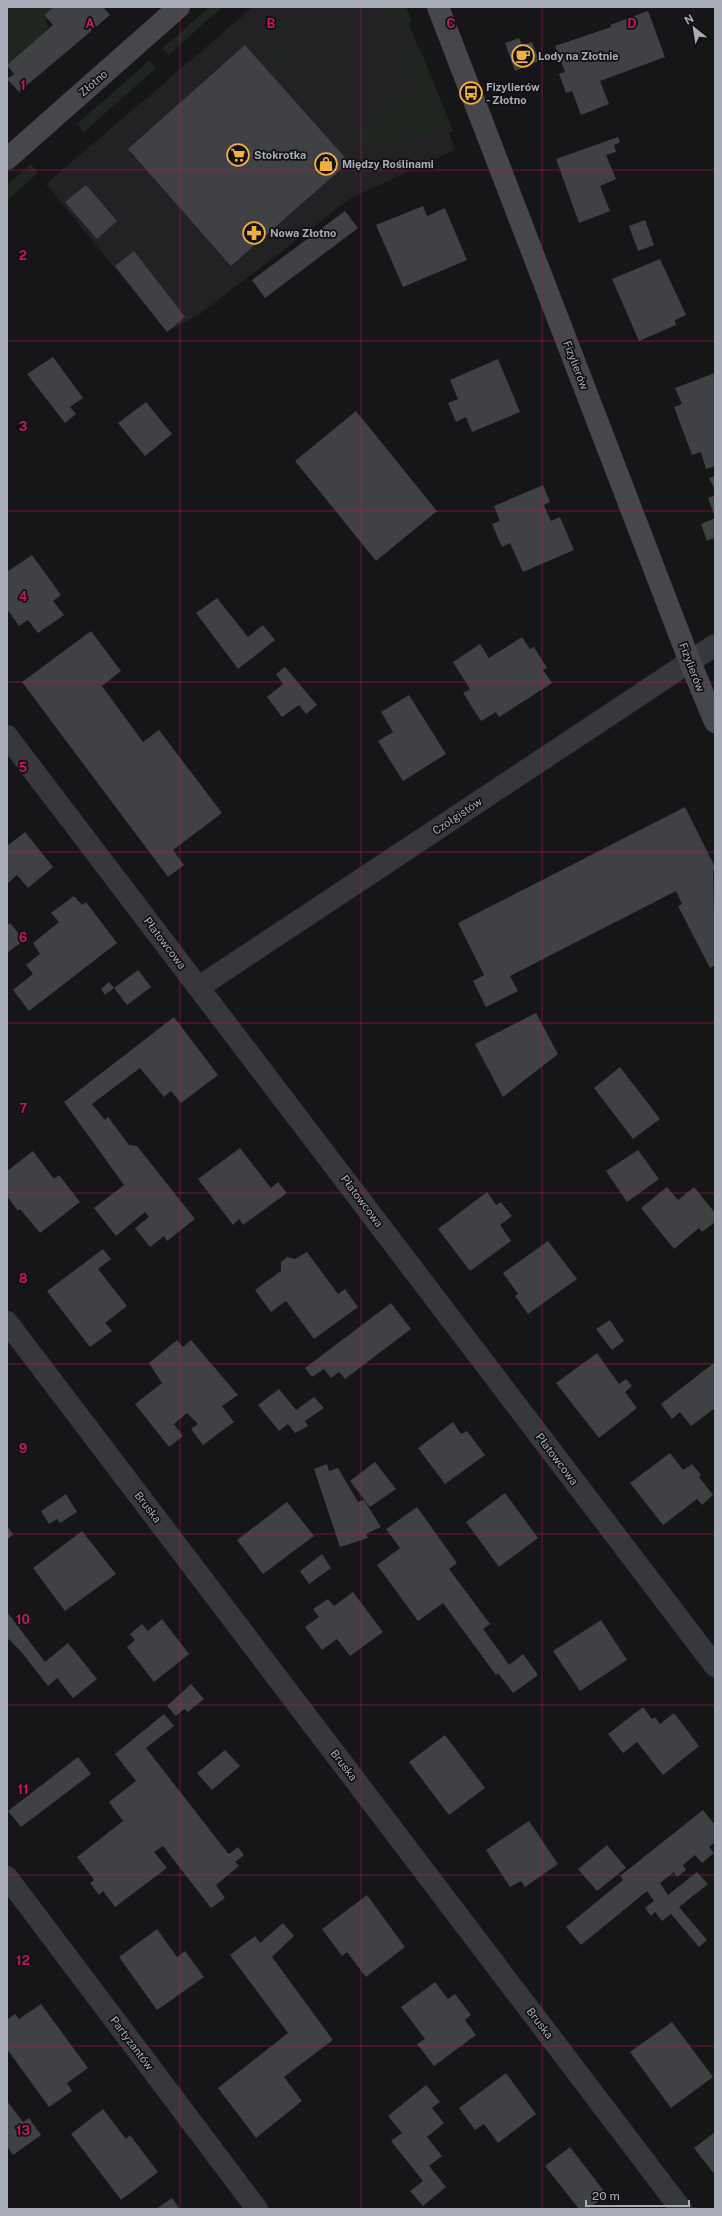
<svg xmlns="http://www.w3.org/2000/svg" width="722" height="2216" viewBox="0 0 722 2216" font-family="'Public Sans',sans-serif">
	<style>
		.built { fill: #222225 }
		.green { fill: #1e261f }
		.building { fill: #404145 }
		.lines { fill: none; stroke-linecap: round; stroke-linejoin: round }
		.street { stroke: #37383d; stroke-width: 22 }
		.secondary { stroke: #45474d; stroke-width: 22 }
		.grid { fill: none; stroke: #c2185b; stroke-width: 1; stroke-opacity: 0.55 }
		.labels { text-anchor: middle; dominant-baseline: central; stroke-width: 3.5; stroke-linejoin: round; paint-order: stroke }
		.poi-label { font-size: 11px; font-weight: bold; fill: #a8adb8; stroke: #111113; text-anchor: start }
		.street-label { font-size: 11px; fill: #a8adb8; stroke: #111113 }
		.grid-label { font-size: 13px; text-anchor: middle; font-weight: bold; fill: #c2185b; stroke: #111113; stroke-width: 3.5; stroke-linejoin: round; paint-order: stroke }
	</style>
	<rect width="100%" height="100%" fill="#161618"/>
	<!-- built -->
	<path class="built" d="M253 7H403L455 150 351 198 200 314 167 332 46 184Z"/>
	<!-- green -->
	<path class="green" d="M54 7 44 15 49 28 7 65V8Z
		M209 7H222L169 55 162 49Z
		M380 7H406L412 21 400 28Z
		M293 14 297 18 273 39 299 71 295 75 264 39 263 28 275 17 281 25Z
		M420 49 453 131 443 134 441 130 361 151 333 119 337 116 354 136 416 85 399 64 416 50Z
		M149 61 156 68 83 133 78 123Z
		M31 164 38 173 7 200V185Z"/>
	<!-- building -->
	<path class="building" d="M54 7H103L110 15 19 92 7 79 14 74 7 65 53 25 44 15Z
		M648 11 665 57 600 81 609 104 581 115 572 91 566 93 559 74 565 72 555 46 611 27 610 25Z
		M519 38 522 45 532 42 539 61 515 71 505 43Z
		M245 45 349 162 231 266 128 149Z
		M618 137 620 142 614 145 616 152 606 155 616 179 600 186 610 211 579 223 556 159Z
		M86 185 117 221 97 239 65 202Z
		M423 206 427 216 445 208 467 260 403 287 376 225Z
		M345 211 358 228 265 298 252 280Z
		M645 220 654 245 638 251 629 226Z
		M134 251 185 317 167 332 115 266Z
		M660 259 686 315 675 320 676 325 639 341 612 279Z
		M53 357 83 398 70 407 76 414 65 423 27 374Z
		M498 359 520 412 472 432 466 417 456 422 448 403 458 399 450 380Z
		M715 373V466L706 469 701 452 692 455 674 407 682 404 675 388Z
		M146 402 172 434 145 456 118 423Z
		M356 411 437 511 376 561 295 461Z
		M715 476V490L709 478Z
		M543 485 550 502 544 505 551 521 560 517 574 550 523 572 510 543 502 547 492 524 500 521 494 506Z
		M715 495V517L708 498Z
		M715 518V543L713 538 707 541 701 524Z
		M32 555 61 595 53 601 64 615 38 633 28 620 19 626 7 609V572Z
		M217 598 248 637 263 625 275 640 238 669 196 613Z
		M91 631 121 671 102 686 143 742 159 730 222 813 173 850 184 865 168 877 22 682Z
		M522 637 530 649 534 647 547 668 543 670 552 683 499 717 496 712 481 721 463 693 470 689 453 662 480 644 489 658Z
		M285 667 317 705 306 714 299 705 282 717 267 697 283 684 276 674Z
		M409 695 446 754 403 781 378 741 393 732 381 712Z
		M685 807 715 867 713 872 715 965 710 968 678 906 682 904 676 891 510 976 518 991 486 1007 473 981 484 975 458 923Z
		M25 832 53 867 28 888 17 875 7 884V846Z
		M74 896 82 905 86 902 117 943 29 1011 13 990 33 974 26 965 40 954 33 943 59 922 51 913Z
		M10 923 24 940 7 953V925Z
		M138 970 151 987 127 1005 114 988Z
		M109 982 114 988 105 995 101 989Z
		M536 1013 558 1054 503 1097 475 1044Z
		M174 1017 218 1075 181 1103 171 1091 164 1097 140 1068 92 1104 105 1120 108 1117 129 1145 137 1146 195 1219 167 1241 164 1236 150 1247 135 1228 149 1217 145 1212 116 1236 94 1208 124 1185 64 1102Z
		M620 1067 660 1119 633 1139 594 1088Z
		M240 1148 271 1188 278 1182 287 1193 243 1225 239 1219 233 1225 198 1179Z
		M638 1150 659 1179 627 1202 606 1171Z
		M33 1151 54 1179 59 1175 80 1202 40 1233 20 1209 18 1211 7 1196V1171Z
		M667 1187 678 1200 694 1187 715 1213V1222L702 1232 699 1228 674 1249 641 1208Z
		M487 1192 496 1205 501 1202 512 1216 500 1225 511 1241 470 1271 438 1229Z
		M548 1241 577 1279 528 1314 515 1296 518 1294 503 1273Z
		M103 1249 111 1259 98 1269 127 1306 105 1323 112 1331 90 1347 47 1291Z
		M307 1252 338 1294 345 1289 358 1307 314 1339 286 1301 271 1312 255 1290 281 1271V1262L287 1257 295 1259Z
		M391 1303 411 1329 345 1379 339 1372 331 1378 324 1369 312 1377 305 1368Z
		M610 1320 624 1341 612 1350 596 1329Z
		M177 1340 183 1347 191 1340 238 1395 222 1406 234 1422 203 1445 191 1429 198 1424 187 1413 174 1424 183 1436 169 1447 135 1404 162 1383 149 1363Z
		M597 1353 619 1384 626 1379 632 1386 625 1392 637 1408 599 1438 556 1383Z
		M715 1362V1408L691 1426 680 1412 672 1419 661 1404Z
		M279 1389 296 1410 314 1397 324 1408 305 1421 308 1426 295 1433 288 1424 279 1431 258 1405Z
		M453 1422 461 1434 467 1431 485 1455 445 1484 418 1448Z
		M670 1453 683 1470 692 1464 701 1475 699 1477 713 1495 702 1505 697 1499 663 1525 630 1483Z
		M375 1462 396 1489 370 1507 350 1481Z
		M327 1464 329 1471 338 1468 358 1502 364 1500 381 1527 366 1534 368 1538 340 1547 314 1469Z
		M505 1493 538 1538 499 1567 466 1522Z
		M66 1494 77 1512 60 1523 57 1519 49 1524 41 1511Z
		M287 1502 314 1536 263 1574 237 1540Z
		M417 1507 457 1563 449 1569 490 1624 483 1629 500 1652 509 1665 523 1654 538 1675 513 1693 498 1673 496 1675 443 1603 418 1621 377 1565 400 1548 386 1529Z
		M7 1526 13 1534 7 1540Z
		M82 1531 116 1574 65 1611 33 1568Z
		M322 1554 331 1568 309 1584 300 1571Z
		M353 1592 383 1632 350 1656 337 1639 322 1650 305 1627 319 1617 313 1609 328 1599 334 1606Z
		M7 1612 45 1662 68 1643 97 1679 73 1698 57 1678 48 1686 23 1654 9 1639 7 1641Z
		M162 1619 189 1654 154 1682 127 1647 135 1640 130 1634 142 1624 148 1631Z
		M601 1620 627 1660 580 1691 553 1651Z
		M191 1684 204 1699 188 1712 184 1709 176 1716 167 1706Z
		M643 1707 652 1719 655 1717 660 1724 674 1713 699 1746 663 1775 637 1742 623 1753 608 1734Z
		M164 1714 174 1726 146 1748 227 1852 229 1854 238 1847 244 1855 235 1862 239 1866 216 1885 225 1898 211 1908 163 1846 154 1852 167 1868 115 1907 103 1891 99 1895 90 1883 94 1880 77 1857 123 1821 109 1802 136 1781 115 1754Z
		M445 1735 485 1788 449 1815 409 1762Z
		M225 1750 240 1766 212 1790 197 1773Z
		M78 1757 91 1774 21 1827 8 1811Z
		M703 1810 715 1825V1842L709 1847 714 1853 702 1863 695 1855 683 1865 686 1870 677 1877 674 1872 660 1883 668 1895 697 1872 708 1884 679 1907 707 1940 699 1947 671 1914 662 1921 655 1912 651 1916 645 1908 654 1901 647 1891 581 1945 566 1927 623 1880 620 1876Z
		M529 1821 558 1864 525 1887 521 1881 510 1887 486 1850Z
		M607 1845 626 1868 597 1891 578 1869Z
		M367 1895 405 1947 366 1977 347 1952 342 1956 322 1929Z
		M283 1923 294 1936 272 1957 333 2040 284 2077 302 2101 256 2138 218 2088 288 2033 230 1955 255 1936 260 1943Z
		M157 1929 177 1957 185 1951 204 1977 157 2010 119 1957Z
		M435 1982 448 1999 455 1994 471 2015 465 2020 476 2035 434 2066 417 2044 425 2039 401 2007Z
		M41 2004 88 2068 67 2083 72 2091 49 2107 7 2049V2020L15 2014 19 2019Z
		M672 2022 713 2077 671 2108 630 2052Z
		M506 2073 536 2114 498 2143 484 2124 475 2130 459 2108Z
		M426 2085 440 2102 432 2108 444 2123 427 2137 442 2156 429 2166 446 2187 423 2206 410 2191 423 2181 391 2141 402 2133 388 2116Z
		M7 2101 23 2122 29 2118 41 2135 13 2155 7 2146Z
		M103 2109 126 2139 130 2135 158 2172 121 2200 71 2134Z
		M715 2132V2175L694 2148Z
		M570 2147 607 2195 588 2209H579L545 2166Z
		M172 2198 180 2209H156Z"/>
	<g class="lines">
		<!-- street -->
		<path class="street" d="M7 736 715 1666
			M199 987 715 645
			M7 1322 681 2209
			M7 1877 257 2209"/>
		<!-- secondary -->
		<path class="secondary" d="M438 7 690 662 715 722
			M7 159 179 7"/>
	</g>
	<!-- grid -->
	<path class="grid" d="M180 7V2209M361 7V2209M542 7V2209M7 170H715M7 341H715M7 511H715M7 682H715M7 852H715M7 1023H715M7 1193H715M7 1364H715M7 1534H715M7 1705H715M7 1875H715M7 2046H715"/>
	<!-- icons -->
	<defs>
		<g id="cafe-ring" transform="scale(1.15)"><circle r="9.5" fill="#111113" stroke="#f2b134" stroke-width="1.5"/><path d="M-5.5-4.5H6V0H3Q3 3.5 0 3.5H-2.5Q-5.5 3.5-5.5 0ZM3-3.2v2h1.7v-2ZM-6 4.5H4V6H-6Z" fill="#f2b134"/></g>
		<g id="bus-ring" transform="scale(1.15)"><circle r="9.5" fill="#111113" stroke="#f2b134" stroke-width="1.5"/><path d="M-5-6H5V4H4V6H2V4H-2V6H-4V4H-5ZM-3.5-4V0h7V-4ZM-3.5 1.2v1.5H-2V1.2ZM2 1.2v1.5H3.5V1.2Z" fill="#f2b134"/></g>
		<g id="supermarket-ring" transform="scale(1.15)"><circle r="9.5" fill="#111113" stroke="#f2b134" stroke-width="1.5"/><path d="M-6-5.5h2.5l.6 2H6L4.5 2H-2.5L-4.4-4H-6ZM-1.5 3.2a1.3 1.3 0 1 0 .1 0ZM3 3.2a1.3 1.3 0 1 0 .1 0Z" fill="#f2b134"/></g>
		<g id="shop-ring" transform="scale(1.15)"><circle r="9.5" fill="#111113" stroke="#f2b134" stroke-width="1.5"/><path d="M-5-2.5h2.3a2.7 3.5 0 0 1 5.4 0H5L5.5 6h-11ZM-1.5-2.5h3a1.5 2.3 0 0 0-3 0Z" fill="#f2b134"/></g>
		<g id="pharmacy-ring" transform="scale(1.15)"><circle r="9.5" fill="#111113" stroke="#f2b134" stroke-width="1.5"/><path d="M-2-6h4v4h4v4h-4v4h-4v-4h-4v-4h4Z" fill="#f2b134"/></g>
	</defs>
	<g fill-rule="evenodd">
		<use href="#cafe-ring" x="523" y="56"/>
		<use href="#bus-ring" x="471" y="93"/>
		<use href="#supermarket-ring" x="238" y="155"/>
		<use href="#shop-ring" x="326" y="164"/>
		<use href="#pharmacy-ring" x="254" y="233"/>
	</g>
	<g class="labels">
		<!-- poi labels -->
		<g class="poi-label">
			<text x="538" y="56">Lody na Złotnie</text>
			<text x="486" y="87">Fizylierów<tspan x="486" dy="13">- Złotno</tspan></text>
			<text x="254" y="155">Stokrotka</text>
			<text x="342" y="164">Między Roślinami</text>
			<text x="270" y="233">Nowa Złotno</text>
		</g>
		<!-- street labels -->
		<g class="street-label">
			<text transform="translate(93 83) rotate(-41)">Złotno</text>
			<text transform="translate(576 365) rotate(69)">Fizylierów</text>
			<text transform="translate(692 667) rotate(69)">Fizylierów</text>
			<text transform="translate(457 816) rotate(-34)">Czołgistów</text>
			<text transform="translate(165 943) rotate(53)">Płatowcowa</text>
			<text transform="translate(362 1201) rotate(53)">Płatowcowa</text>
			<text transform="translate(557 1459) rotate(53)">Płatowcowa</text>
			<text transform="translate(148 1507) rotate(53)">Bruska</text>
			<text transform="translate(344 1765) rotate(53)">Bruska</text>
			<text transform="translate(540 2023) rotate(53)">Bruska</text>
			<text transform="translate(132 2043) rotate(53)">Partyzantów</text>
		</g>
	</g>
	<g class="grid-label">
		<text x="90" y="28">A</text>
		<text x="271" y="28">B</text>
		<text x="451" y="28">C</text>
		<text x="632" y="28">D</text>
		<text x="23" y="90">1</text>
		<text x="23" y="260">2</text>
		<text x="23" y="431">3</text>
		<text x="23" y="601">4</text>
		<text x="23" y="772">5</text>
		<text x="23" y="942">6</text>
		<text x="23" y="1113">7</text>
		<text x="23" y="1283">8</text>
		<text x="23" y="1453">9</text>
		<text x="23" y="1624">10</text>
		<text x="23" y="1794">11</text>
		<text x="23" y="1965">12</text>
		<text x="23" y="2135">13</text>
	</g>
	<!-- border -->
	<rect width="722" height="2216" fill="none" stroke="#a8adb8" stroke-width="16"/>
	<!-- north arrow -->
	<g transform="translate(694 28) rotate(330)" stroke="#111113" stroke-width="3" paint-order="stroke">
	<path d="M0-3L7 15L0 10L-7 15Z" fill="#a8adb8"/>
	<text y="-6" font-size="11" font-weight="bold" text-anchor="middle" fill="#a8adb8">N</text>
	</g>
	<!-- scale -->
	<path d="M586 2200v6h103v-6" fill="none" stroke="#a8adb8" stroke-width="2"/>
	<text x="592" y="2200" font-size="12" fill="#a8adb8" stroke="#111113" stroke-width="3" paint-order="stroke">20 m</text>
</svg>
